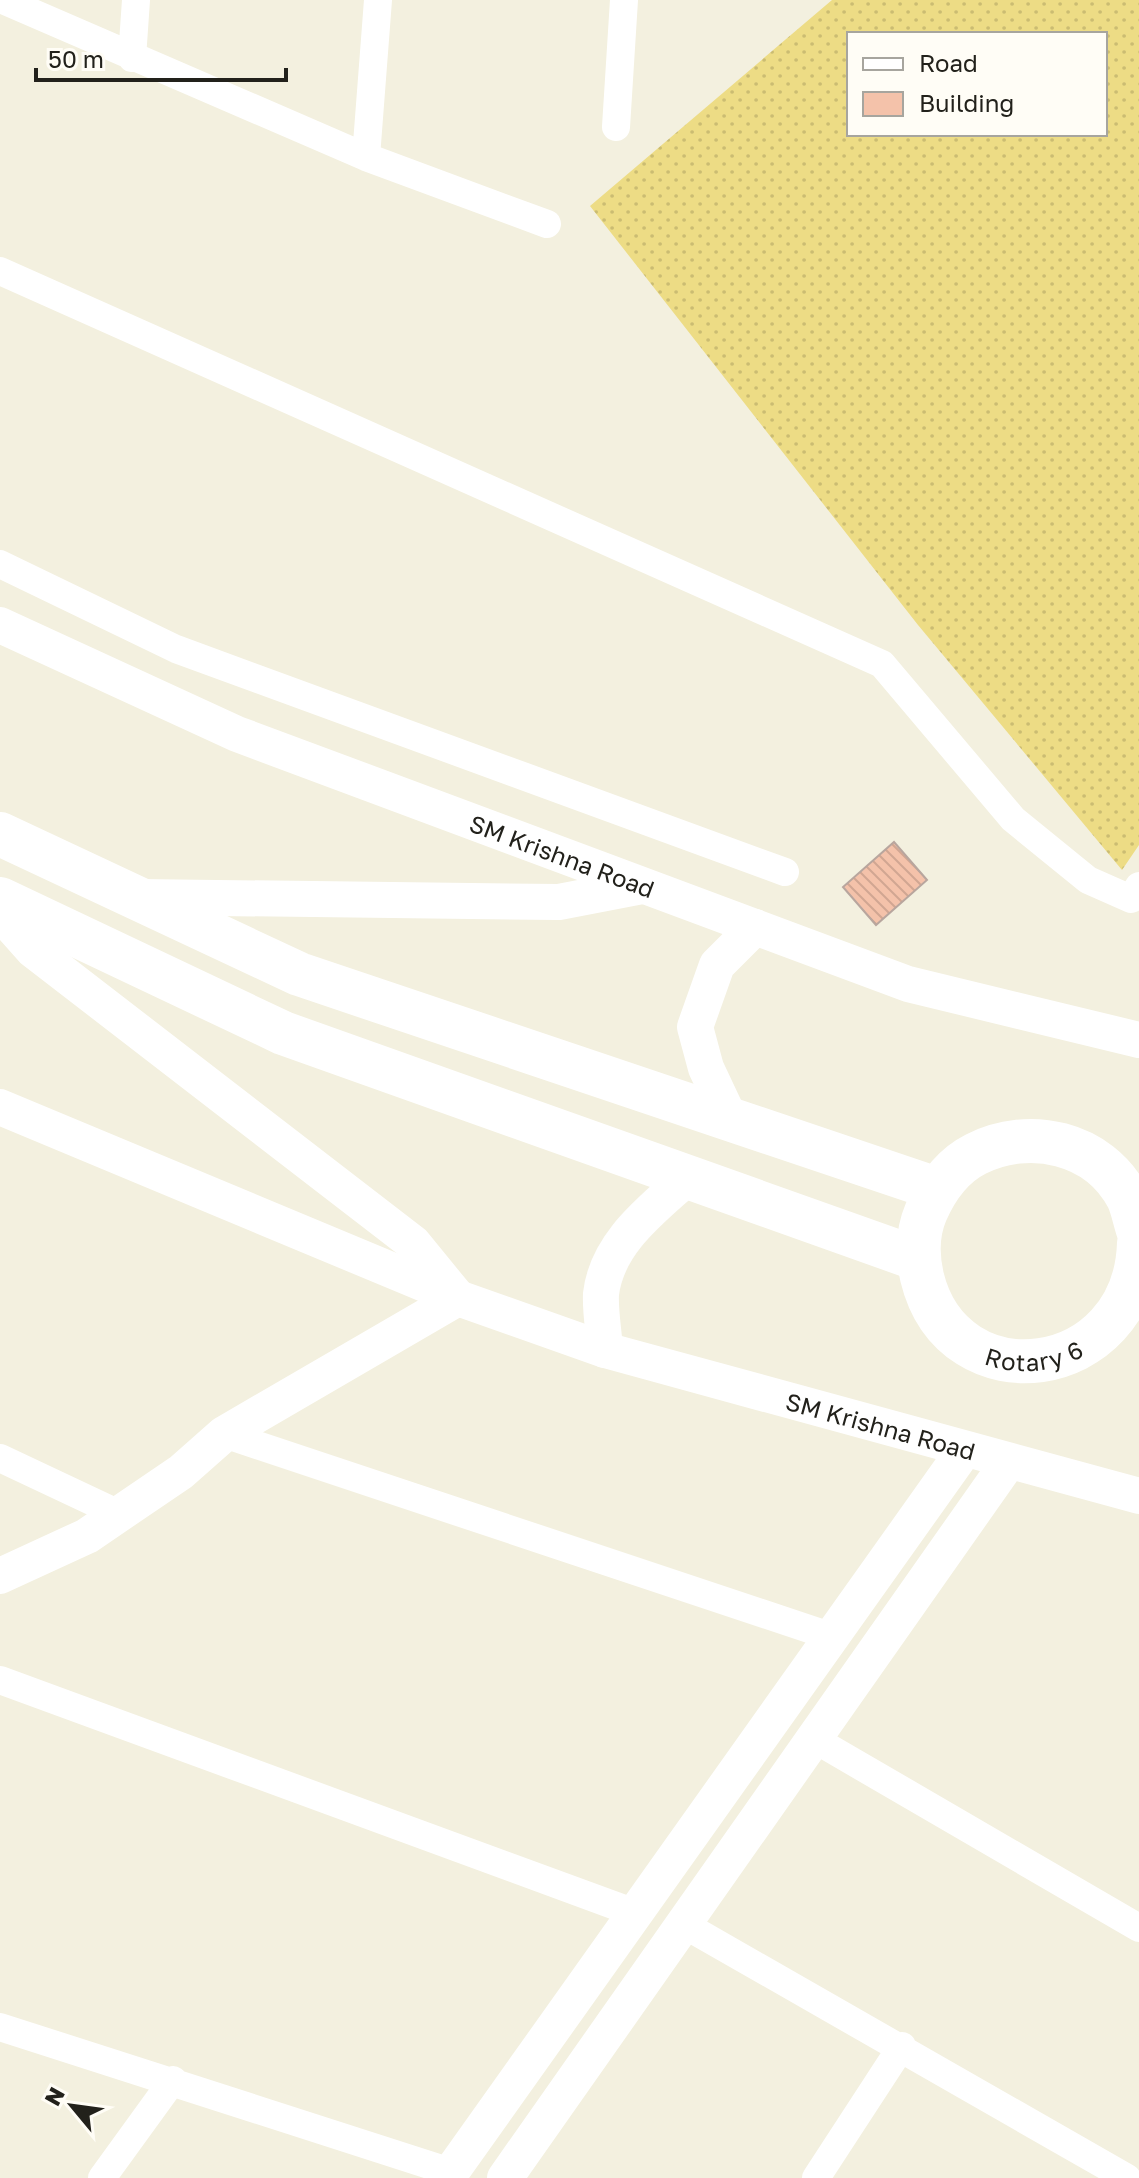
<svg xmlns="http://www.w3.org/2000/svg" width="1139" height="2178" viewBox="0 0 1139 2178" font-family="'Golos Text',sans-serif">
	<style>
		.grass { fill: url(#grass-dots); fill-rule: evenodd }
		.building { fill: url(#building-back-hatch); stroke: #b8a69e; stroke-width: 2 }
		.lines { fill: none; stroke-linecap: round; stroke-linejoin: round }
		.minor { stroke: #fff; stroke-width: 28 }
		.tertiary { stroke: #fff; stroke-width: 36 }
		.trunk { stroke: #fff; stroke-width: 44 }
		.labels { text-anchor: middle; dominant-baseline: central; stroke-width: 6; stroke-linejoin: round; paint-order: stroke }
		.street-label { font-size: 24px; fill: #22211b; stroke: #fffdf6 }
	</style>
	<defs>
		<pattern id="grass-dots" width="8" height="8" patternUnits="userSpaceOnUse" patternTransform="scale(2)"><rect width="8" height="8" fill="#eddc85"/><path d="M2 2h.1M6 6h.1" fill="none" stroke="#cbbc72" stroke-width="1.8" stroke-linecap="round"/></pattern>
		<pattern id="building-back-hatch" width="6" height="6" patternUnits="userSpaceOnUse" patternTransform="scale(2)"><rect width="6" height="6" fill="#f4c2aa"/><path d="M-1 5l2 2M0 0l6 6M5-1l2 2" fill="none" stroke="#d1a692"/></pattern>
	</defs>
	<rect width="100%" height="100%" fill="#f3f0df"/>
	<!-- grass -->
	<path class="grass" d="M832 0H1139V845L1122 870 918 625 590 206ZM849 34H1105V134H849Z"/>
	<!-- building -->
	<path class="building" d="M894 842 927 880 876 925 843 887Z"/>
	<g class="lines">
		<!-- minor -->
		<path class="minor" d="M3 0 366 157 547 224
			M132 58 136 0
			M616 127 624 0
			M366 157 378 0
			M0 271 882 664 1013 819 1088 880 1131 899 1139 886
			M0 564 176 649 785 872
			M224 1434 830 1636
			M0 1458 121 1515
			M0 1680 635 1913
			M814 1739 1139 1928
			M683 1924 1127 2178
			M0 2027 451 2172
			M102 2178 173 2080
			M816 2178 902 2046"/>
		<!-- tertiary -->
		<g class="tertiary">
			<path id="s1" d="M0 625 237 734 908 984 1139 1040"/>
			<path d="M139 897 559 902 642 886"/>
			<path d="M0 913 33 950 413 1243 458 1298 224 1434 181 1472 87 1536 0 1576"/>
			<path id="s2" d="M0 1107 458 1298 605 1350 1139 1496"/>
			<path d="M730 1119 706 1068 695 1027 717 965 755 927"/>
			<path d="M605 1350C604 1332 600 1311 601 1294 607 1242 653 1209 688 1177"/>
			<path d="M447 2178 965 1449"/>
			<path d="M505 2178 1009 1461"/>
		</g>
		<!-- trunk -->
		<g class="trunk">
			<path d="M0 834 299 974 937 1189"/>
			<path d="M0 899 283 1033 918 1259"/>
			<path id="s3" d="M1139 1233C1135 1222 1133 1209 1128 1198 1099 1142 1029 1127 976 1154 952 1166 937 1187 926 1212 917 1233 917 1255 922 1277 953 1405 1135 1382 1139 1243"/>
		</g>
	</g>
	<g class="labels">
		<!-- street labels -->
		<g class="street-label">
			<text stroke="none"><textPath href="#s1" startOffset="608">SM Krishna Road</textPath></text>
			<text stroke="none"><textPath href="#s3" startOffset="510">Rotary 6</textPath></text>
			<text stroke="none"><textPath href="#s2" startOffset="938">SM Krishna Road</textPath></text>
		</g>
	</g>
	<!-- legend -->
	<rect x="847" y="32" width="260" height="104" fill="#fffdf6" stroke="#a7a59e" stroke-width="2"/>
	<rect x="863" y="58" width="40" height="12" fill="#ffffff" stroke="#a7a59e" stroke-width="2"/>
	<text x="919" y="72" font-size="24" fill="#22211b">Road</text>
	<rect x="863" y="92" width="40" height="24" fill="#f4c2aa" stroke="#a7a59e" stroke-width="2"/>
	<text x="919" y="112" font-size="24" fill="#22211b">Building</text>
	<!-- north arrow -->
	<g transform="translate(72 2106) rotate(299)" stroke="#fffdf6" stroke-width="6" paint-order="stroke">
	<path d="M0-6L14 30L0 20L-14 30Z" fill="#22211b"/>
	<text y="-12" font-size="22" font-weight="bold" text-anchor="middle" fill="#22211b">N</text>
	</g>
	<!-- scale -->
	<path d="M36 68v12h250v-12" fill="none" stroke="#22211b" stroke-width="4"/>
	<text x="48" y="68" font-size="24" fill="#22211b" stroke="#fffdf6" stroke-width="6" paint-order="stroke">50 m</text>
</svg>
